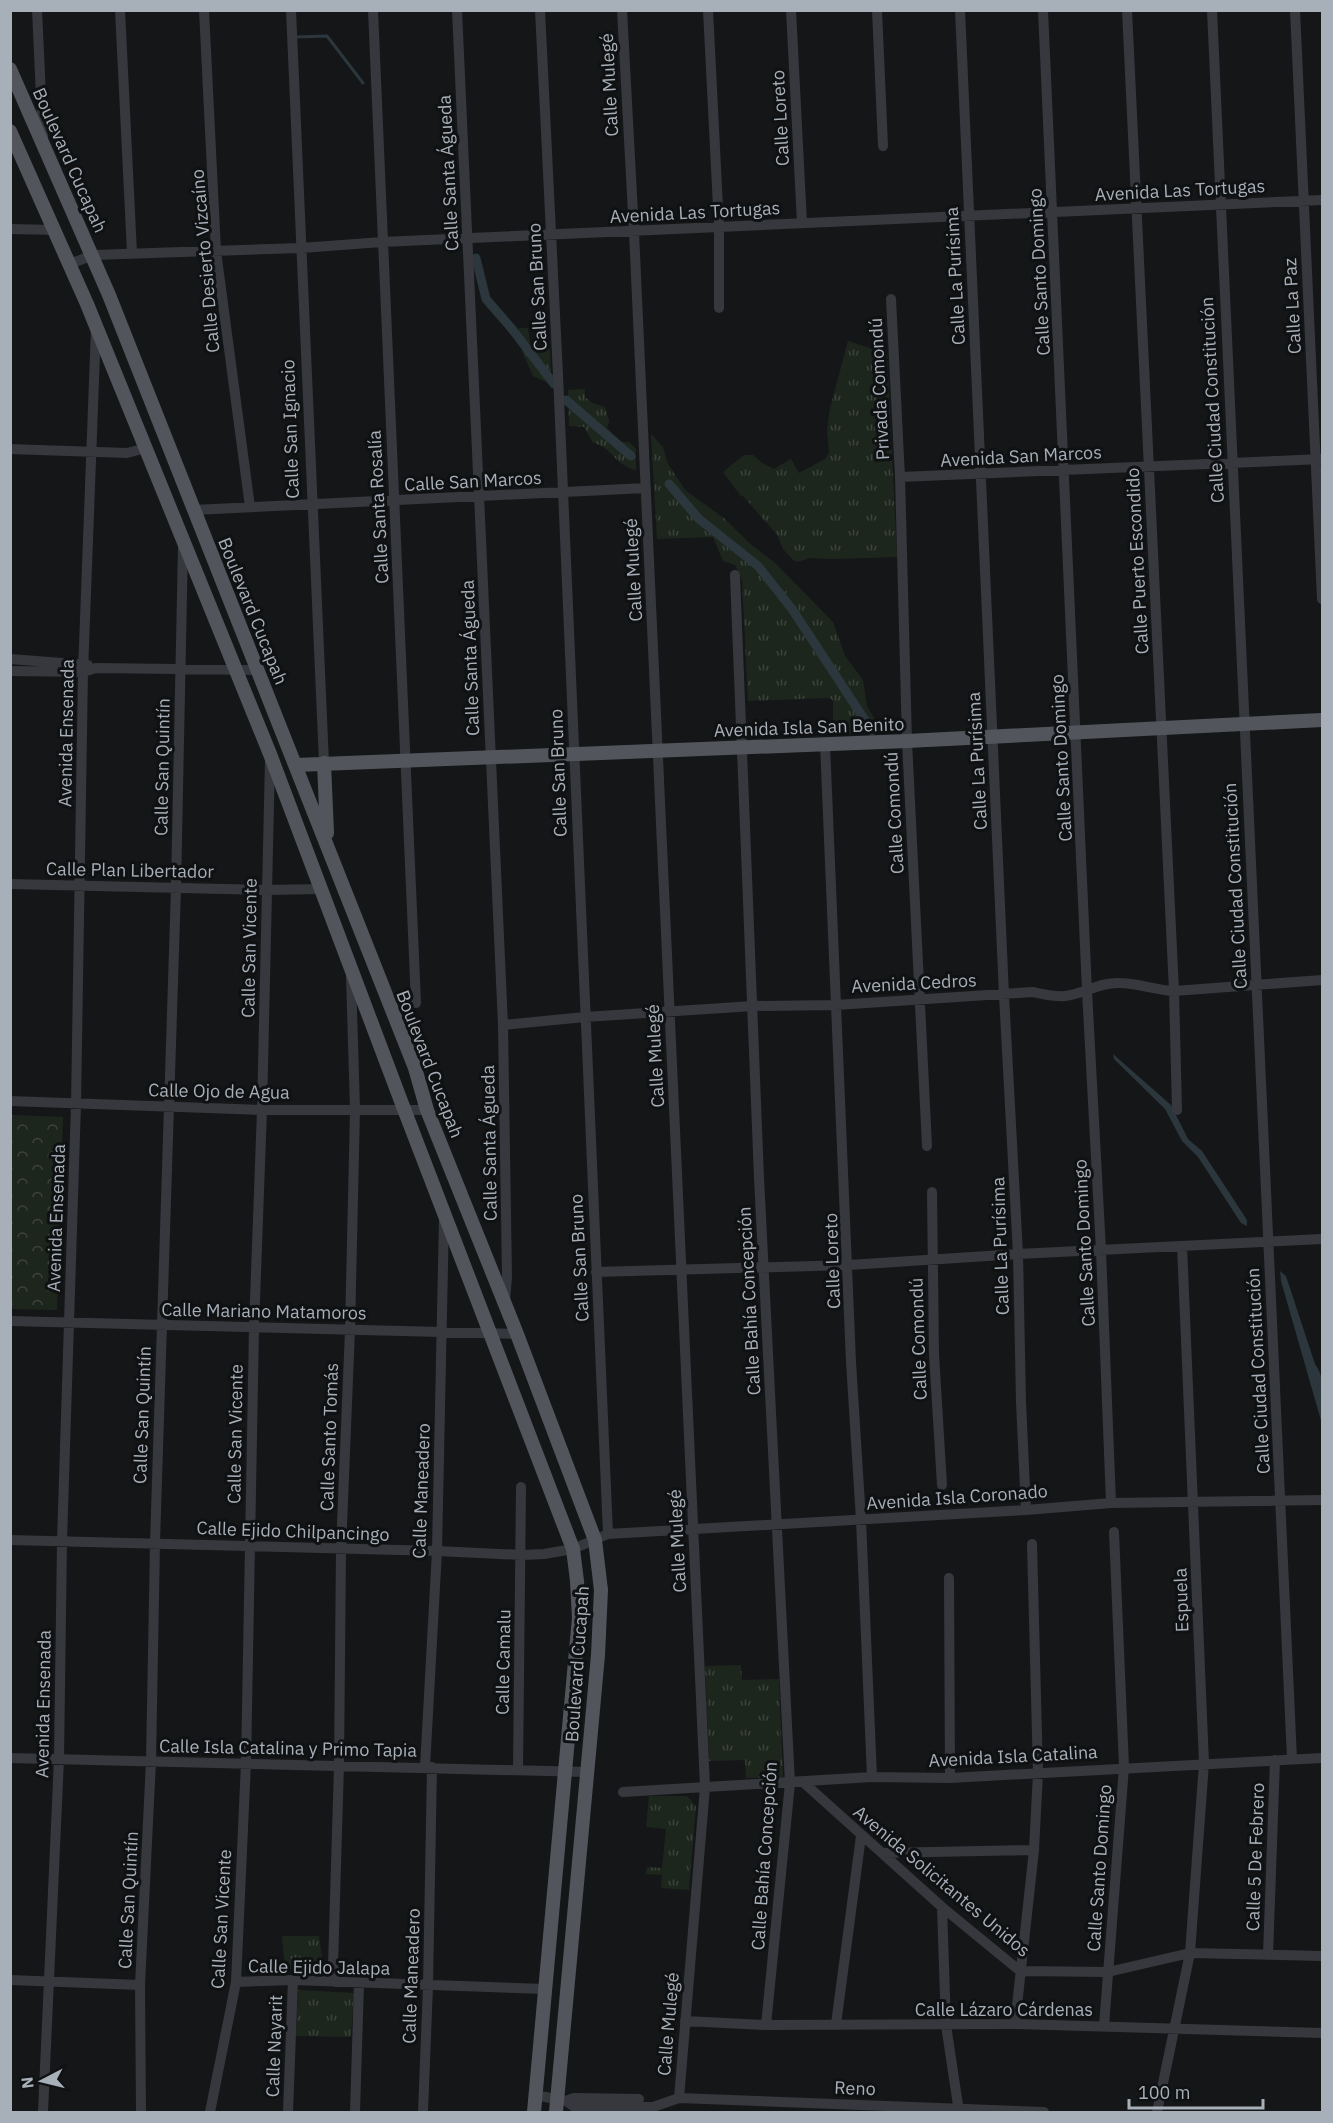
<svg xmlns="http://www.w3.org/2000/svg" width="1333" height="2123" viewBox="0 0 1333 2123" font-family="'IBM Plex Sans',sans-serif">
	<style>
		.grass { fill: url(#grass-tufts) }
		.park { fill: url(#park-crowns) }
		.water { fill: #2b373c }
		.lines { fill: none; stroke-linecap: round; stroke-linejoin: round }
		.stream { stroke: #2b373c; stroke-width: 3 }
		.canal { stroke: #2b373c; stroke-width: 9 }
		.minor { stroke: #36383d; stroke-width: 10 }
		.major { stroke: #52565c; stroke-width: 14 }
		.labels { text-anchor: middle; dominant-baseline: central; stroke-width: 6; stroke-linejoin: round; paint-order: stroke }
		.street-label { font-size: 18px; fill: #a7afb8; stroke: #101113 }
	</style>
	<defs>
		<pattern id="grass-tufts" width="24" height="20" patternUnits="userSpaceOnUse" patternTransform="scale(1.5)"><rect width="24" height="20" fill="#1d261d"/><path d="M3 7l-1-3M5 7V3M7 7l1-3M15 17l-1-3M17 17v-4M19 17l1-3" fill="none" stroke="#3b433c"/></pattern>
		<pattern id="park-crowns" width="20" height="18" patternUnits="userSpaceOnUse" patternTransform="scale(1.5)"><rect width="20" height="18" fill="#1d261d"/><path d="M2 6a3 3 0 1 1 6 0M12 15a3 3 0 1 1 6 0" fill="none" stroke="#3b433c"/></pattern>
	</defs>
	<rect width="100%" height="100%" fill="#151618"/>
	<!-- grass -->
	<path class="grass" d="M519 328H528L530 344 539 349H550L551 384 533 376 518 342Z
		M848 341 887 354 897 557 833 559 809 558 798 562 793 560 783 549 778 536 744 497 740 495 723 472 744 455H753L762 463 774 469 791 459 799 473 825 459 829 453 827 430 830 408Z
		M585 389V397L592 403 605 407 609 421 607 428 621 442H629L636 449V470C614 465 611 446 593 443L584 427 569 426 568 390Z
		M651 434 663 447 668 464 685 490 726 520 749 543 775 563 833 622 845 656 863 680 867 706 883 733 833 734V700L828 698 748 701 742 580 735 565 723 561 713 537 657 539Z
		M741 1665 742 1680 779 1679 783 1777 746 1778 745 1760 709 1761 705 1666Z
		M649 1796H687L696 1806 689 1890 661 1888 662 1875 646 1874 647 1867 662 1868 666 1829 646 1827Z
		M282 1936H319L324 1971 285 1970Z
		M298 1990 354 1993 351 2037 296 2036Z"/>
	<!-- park -->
	<path class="park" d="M11 1115 63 1117 57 1310 11 1309Z"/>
	<!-- water -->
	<path class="water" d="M1113 1054 1171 1105 1188 1139 1202 1151 1247 1220V1226L1241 1223 1198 1157 1182 1141 1165 1109 1118 1063 1114 1059Z
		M1280 1271 1286 1276 1315 1364C1327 1380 1323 1405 1322 1424L1281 1281Z"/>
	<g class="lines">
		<!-- stream -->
		<path class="stream" d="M296 37 327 36 363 83"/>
		<!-- canal -->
		<path class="canal" d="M476 258 486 299 512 329 554 384
			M566 400 631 456
			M669 484 699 519 758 566 792 609 872 731"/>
		<!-- minor -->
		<path class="minor" d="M37 10 43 139
			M120 10 132 253
			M204 10 216 251 250 507
			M291 10 324 763
			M373 10 416 1003
			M457 10 503 1025 507 1277 505 1301
			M540 10 558 375 608 1534
			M622 10 634 232 705 1787 679 2098
			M708 10 719 227V308
			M791 10 802 223
			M877 10 883 146
			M960 10 1004 995 1018 1254 1021 1402 1026 1510
			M1043 10 1087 991 1101 1250 1111 1503
			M1127 10 1174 991 1177 1110
			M1212 10 1292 1759
			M1295 10 1322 599
			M10 229 55 230
			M70 264 93 255 301 248 382 242 1322 200
			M891 299 900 477 907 741 927 1146
			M10 449 127 453 146 448
			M900 477 1322 459
			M193 510 646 488
			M735 575 759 1178 790 1783 766 2025
			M10 659 88 665
			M10 671 83 672 96 668 258 670
			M825 744 851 1362 861 1520 872 1777
			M10 884 266 890 321 889
			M503 1025 585 1017 753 1006 836 1005 1033 992C1043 994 1054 997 1065 996 1084 994 1100 982 1119 983 1138 983 1155 990 1174 991L1322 980
			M10 1101 262 1110H427
			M932 1192 934 1354 942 1485
			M596 1272 849 1265 1018 1254 1322 1239
			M10 1321 517 1334
			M10 1540 437 1551 522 1555 544 1554 573 1549 608 1534 1026 1510 1111 1503 1322 1500
			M949 1578 950 1778
			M10 1758 587 1772
			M425 1767 437 1551 444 1218
			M518 1769 521 1487
			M803 1782 942 1907 1020 1971 1108 1972 1190 1953 1322 1956
			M623 1792 872 1777 950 1778 1322 1758
			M882 1853 1034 1850
			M942 1907 946 2025 959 2112
			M1268 1955 1275 1760
			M10 1980 140 1985
			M236 1982 293 1980 545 1989
			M336 1982 333 1966 339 1765 341 1549 350 1330 355 1109 351 977
			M685 2021 766 2025 1015 2024 1322 2033
			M836 2024 861 1836
			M1015 2024 1034 1850 1038 1773 1032 1544
			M1104 2026 1124 1767 1114 1532
			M535 2095 566 2101 574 2098 639 2099
			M566 2101 573 2106 653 2107 679 2098 1044 2112
			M43 2112 59 1759 62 1541 76 1104 83 672 96 328
			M141 2112 140 1985 151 1761 155 1543 176 888 183 545
			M210 2112 236 1982 246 1763 254 1327 262 1110 270 760
			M288 2112 293 1980
			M355 2112 359 1983
			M423 2112 428 1986 432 1767
			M1157 2112 1190 1953 1204 1763 1182 1246"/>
		<!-- major -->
		<path class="major" d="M10 69 109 295 415 1068 427 1110 517 1334 595 1540 601 1590 598 1655 556 2112
			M10 131 87 304 270 754 404 1109 573 1549 577 1581 579 1618 534 2112
			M324 763 327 833
			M296 765 907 741 1322 720"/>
	</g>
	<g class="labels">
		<!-- street labels -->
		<g class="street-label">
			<text transform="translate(609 85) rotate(-93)">Calle Mulegé</text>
			<text transform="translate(780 118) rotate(-93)">Calle Loreto</text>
			<text transform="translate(70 160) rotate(66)">Boulevard Cucapah</text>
			<text transform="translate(448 173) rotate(-93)">Calle Santa Águeda</text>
			<text transform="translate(1180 190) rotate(-3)">Avenida Las Tortugas</text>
			<text transform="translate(695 212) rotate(-3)">Avenida Las Tortugas</text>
			<text transform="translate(205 261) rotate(-95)">Calle Desierto Vizcaíno</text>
			<text transform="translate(1039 272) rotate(-93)">Calle Santo Domingo</text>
			<text transform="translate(955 276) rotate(-93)">Calle La Purísima</text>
			<text transform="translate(537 287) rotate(-93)">Calle San Bruno</text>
			<text transform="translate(1292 306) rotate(-93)">Calle La Paz</text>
			<text transform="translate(879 389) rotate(-93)">Privada Comondú</text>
			<text transform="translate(1212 400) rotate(-93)">Calle Ciudad Constitución</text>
			<text transform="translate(290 429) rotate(-92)">Calle San Ignacio</text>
			<text transform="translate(1021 456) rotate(-3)">Avenida San Marcos</text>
			<text transform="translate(473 481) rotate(-3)">Calle San Marcos</text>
			<text transform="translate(378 507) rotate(-93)">Calle Santa Rosalía</text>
			<text transform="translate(1137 561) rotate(-93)">Calle Puerto Escondido</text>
			<text transform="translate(633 570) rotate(-93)">Calle Mulegé</text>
			<text transform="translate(253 611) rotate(68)">Boulevard Cucapah</text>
			<text transform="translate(470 658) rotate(-92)">Calle Santa Águeda</text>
			<text transform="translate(809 727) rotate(-2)">Avenida Isla San Benito</text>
			<text transform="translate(66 733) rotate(-89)">Avenida Ensenada</text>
			<text transform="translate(1061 758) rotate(-93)">Calle Santo Domingo</text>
			<text transform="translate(977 761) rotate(-93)">Calle La Purísima</text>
			<text transform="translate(162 767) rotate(-89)">Calle San Quintín</text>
			<text transform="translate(558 773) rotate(-92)">Calle San Bruno</text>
			<text transform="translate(894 813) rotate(-93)">Calle Comondú</text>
			<text transform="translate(130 870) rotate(1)">Calle Plan Libertador</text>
			<text transform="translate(1235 886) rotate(-93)">Calle Ciudad Constitución</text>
			<text transform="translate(249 948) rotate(-89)">Calle San Vicente</text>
			<text transform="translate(914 983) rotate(-3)">Avenida Cedros</text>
			<text transform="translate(655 1056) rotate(-93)">Calle Mulegé</text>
			<text transform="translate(430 1064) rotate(69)">Boulevard Cucapah</text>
			<text transform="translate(219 1091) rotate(1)">Calle Ojo de Agua</text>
			<text transform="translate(489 1143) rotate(-91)">Calle Santa Águeda</text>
			<text transform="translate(56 1218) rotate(-88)">Avenida Ensenada</text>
			<text transform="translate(1084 1243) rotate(-93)">Calle Santo Domingo</text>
			<text transform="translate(1000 1246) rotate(-92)">Calle La Purísima</text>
			<text transform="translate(579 1258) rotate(-93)">Calle San Bruno</text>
			<text transform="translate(832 1261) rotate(-92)">Calle Loreto</text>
			<text transform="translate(749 1301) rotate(-93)">Calle Bahía Concepción</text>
			<text transform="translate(264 1311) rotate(1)">Calle Mariano Matamoros</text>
			<text transform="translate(918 1339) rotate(-92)">Calle Comondú</text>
			<text transform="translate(1258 1371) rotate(-93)">Calle Ciudad Constitución</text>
			<text transform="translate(142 1415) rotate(-88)">Calle San Quintín</text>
			<text transform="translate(235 1434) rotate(-89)">Calle San Vicente</text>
			<text transform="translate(329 1437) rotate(-88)">Calle Santo Tomás</text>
			<text transform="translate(421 1491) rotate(-88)">Calle Maneadero</text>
			<text transform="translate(957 1497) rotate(-4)">Avenida Isla Coronado</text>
			<text transform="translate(293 1531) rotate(2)">Calle Ejido Chilpancingo</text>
			<text transform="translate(677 1541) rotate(-93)">Calle Mulegé</text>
			<text transform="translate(1181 1600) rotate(-92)">Espuela</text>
			<text transform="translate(503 1662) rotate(-89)">Calle Camalu</text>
			<text transform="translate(577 1664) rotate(-86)">Boulevard Cucapah</text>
			<text transform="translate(43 1704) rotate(-89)">Avenida Ensenada</text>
			<text transform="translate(288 1748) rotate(1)">Calle Isla Catalina y Primo Tapia</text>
			<text transform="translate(1013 1756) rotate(-3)">Avenida Isla Catalina</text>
			<text transform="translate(764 1856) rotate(-86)">Calle Bahía Concepción</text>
			<text transform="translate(1255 1857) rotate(-88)">Calle 5 De Febrero</text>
			<text transform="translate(1099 1868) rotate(-86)">Calle Santo Domingo</text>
			<text transform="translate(942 1881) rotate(40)">Avenida Solicitantes Unidos</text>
			<text transform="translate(128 1900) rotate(-87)">Calle San Quintín</text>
			<text transform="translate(221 1919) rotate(-87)">Calle San Vicente</text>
			<text transform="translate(319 1967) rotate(1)">Calle Ejido Jalapa</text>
			<text transform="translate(411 1976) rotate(-88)">Calle Maneadero</text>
			<text x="1004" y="2009">Calle Lázaro Cárdenas</text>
			<text transform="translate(668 2024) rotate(-85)">Calle Mulegé</text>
			<text transform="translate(274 2046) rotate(-88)">Calle Nayarit</text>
			<text transform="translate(855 2088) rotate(2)">Reno</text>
		</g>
	</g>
	<!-- border -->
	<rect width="1333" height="2123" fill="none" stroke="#a7afb8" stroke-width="24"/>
	<!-- north arrow -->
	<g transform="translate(42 2081) rotate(263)" stroke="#101113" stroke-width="4.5" paint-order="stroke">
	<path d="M0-4.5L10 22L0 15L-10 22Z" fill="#a7afb8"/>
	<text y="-9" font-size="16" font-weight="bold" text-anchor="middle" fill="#a7afb8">N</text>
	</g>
	<!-- scale -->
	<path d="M1129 2099v9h134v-9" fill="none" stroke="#a7afb8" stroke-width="3"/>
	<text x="1138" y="2099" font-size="18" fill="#a7afb8" stroke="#101113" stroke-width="4.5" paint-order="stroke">100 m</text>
</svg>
